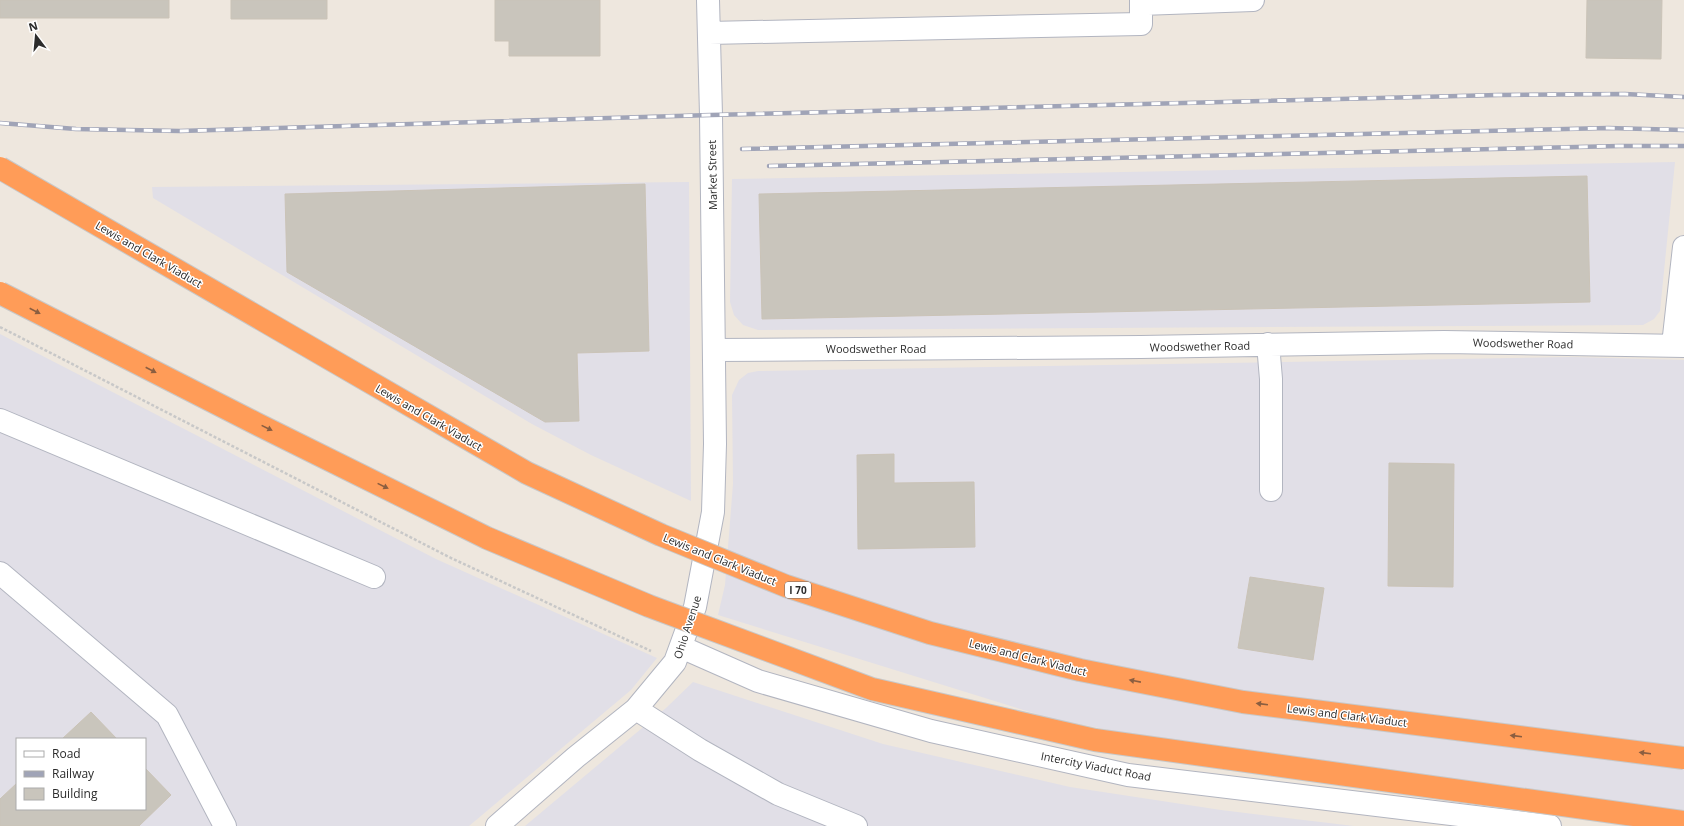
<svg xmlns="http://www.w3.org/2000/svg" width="1684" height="826" viewBox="0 0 1684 826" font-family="'Open Sans',sans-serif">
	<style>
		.industrial { fill: #e1dfe7; fill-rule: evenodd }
		.building { fill: #c9c5bc; stroke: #cac3b7 }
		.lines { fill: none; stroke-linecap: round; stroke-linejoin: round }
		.minor-casing { stroke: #b2b5c0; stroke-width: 24 }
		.path { stroke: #c8c8c8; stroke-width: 2.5; stroke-dasharray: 3 2; stroke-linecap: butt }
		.minor { stroke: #fff; stroke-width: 22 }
		.rail-casing { stroke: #a0a4b7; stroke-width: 4.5 }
		.rail { stroke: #fff; stroke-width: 3; stroke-dasharray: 9; stroke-linecap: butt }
		.highway-bridge-casing { stroke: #c8c8c8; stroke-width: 24; stroke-linecap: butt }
		.highway-bridge { stroke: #ff9c58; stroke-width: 22 }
		.oneway { fill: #8b5e40 }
		.labels { text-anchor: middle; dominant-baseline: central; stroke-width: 3; stroke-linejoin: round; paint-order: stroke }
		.shield { fill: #fff; stroke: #6b6b6b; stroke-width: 1 }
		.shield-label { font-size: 10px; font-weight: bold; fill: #2c2c2c }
		.street-label { font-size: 11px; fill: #2c2c2c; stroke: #fff }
	</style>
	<rect width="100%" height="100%" fill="#eee7de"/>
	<!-- industrial -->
	<path class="industrial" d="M1675 162 1660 311 1654 319 1643 325 758 330 743 325 734 315 730 302 732 179Z
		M689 182 691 501 591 455 532 424 153 198 152 187Z
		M0 334 436 559 657 658 631 690 469 826H0ZM17 739H145V809H17Z
		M1572 357 1684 360V811L1128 734 1046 717 718 615 725 585 733 484 732 395 739 380 748 373 758 371Z
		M693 682 883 744 1070 787 1221 810 1354 826H525L666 708Z"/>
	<!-- building -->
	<path class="building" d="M0 0H169V18H0Z
		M231 0H327V19H231Z
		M495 0H600V56H509V41H495Z
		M1587 0H1662L1661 59 1586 58Z
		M1587 176 1590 302 762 319 759 194Z
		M645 184 649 351 577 353 579 421 545 422 287 272 285 194Z
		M894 454V483L974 482 975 547 858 549 857 455Z
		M1389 463 1454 464 1453 587 1388 586Z
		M1250 577 1324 588 1313 660 1238 648Z
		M91 712 117 739H62Z
		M145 768 171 795 139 826H0V799L17 783V809H145Z"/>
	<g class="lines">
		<!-- minor casing -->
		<g class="minor-casing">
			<path id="minor" d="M1141 4 1253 0
				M709 33 1141 24V0
				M1268 344 1271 379V490
				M1673 345 1684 247
				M715 350 1141 347 1444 342 1684 346
				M0 420 374 577
				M0 573 167 715 225 826
				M681 647 758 681 931 731 1128 775 1550 826
				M636 709 700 750 778 794 856 826
				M497 826 576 757 636 709 675 662 695 607 713 512 715 444 711 115 708 0"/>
		</g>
		<!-- path -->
		<path class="path" d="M0 327 451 558 651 651"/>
		<!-- minor -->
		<use href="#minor" class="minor"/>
		<!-- rail casing -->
		<g class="rail-casing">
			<path id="rail" d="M0 123 76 129 180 131 711 115 1498 95 1625 94 1684 97
				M742 149 1608 128 1684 130
				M769 166 1619 146H1684"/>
		</g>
		<!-- rail -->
		<use href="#rail" class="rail"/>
		<!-- highway-bridge casing -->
		<g class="highway-bridge-casing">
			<path id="highway-bridge" d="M0 168 527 473 661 535 786 586 930 633 1080 670 1243 702 1684 758
				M0 293 257 424 487 538 649 606 872 689 1095 740 1684 822"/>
		</g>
		<!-- highway-bridge -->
		<use href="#highway-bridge" class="highway-bridge"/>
	</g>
	<!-- one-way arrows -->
	<defs><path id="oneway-solid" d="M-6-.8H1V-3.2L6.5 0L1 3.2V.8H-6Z"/></defs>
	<g class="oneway">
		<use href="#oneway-solid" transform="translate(35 311) rotate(27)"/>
		<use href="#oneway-solid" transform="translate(151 370) rotate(27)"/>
		<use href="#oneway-solid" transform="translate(267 428) rotate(26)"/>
		<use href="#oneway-solid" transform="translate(383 486) rotate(26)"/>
		<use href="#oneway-solid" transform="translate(1135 681) rotate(-169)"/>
		<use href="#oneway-solid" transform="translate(1262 704) rotate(-173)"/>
		<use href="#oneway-solid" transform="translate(1516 736) rotate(-173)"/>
		<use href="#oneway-solid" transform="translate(1645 753) rotate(-173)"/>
	</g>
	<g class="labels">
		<!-- shield labels -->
		<rect class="shield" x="785" y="582" width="26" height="16" rx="3"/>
		<g class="shield-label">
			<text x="798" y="590">I 70</text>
		</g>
		<!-- street labels -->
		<g class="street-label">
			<text transform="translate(712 175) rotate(-91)">Market Street</text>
			<text transform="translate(149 254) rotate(30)">Lewis and Clark Viaduct</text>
			<text transform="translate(1523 343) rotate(1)">Woodswether Road</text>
			<text transform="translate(1200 346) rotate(-1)">Woodswether Road</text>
			<text x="876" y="348">Woodswether Road</text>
			<text transform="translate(429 417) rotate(30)">Lewis and Clark Viaduct</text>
			<text transform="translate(720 559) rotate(22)">Lewis and Clark Viaduct</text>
			<text transform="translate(687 627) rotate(-72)">Ohio Avenue</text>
			<text transform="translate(1028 657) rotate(14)">Lewis and Clark Viaduct</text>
			<text transform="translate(1347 715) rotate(7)">Lewis and Clark Viaduct</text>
			<text transform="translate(1096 766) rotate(11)">Intercity Viaduct Road</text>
		</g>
	</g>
	<!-- legend -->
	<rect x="16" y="738" width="130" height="72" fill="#ffffff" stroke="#ababab"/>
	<rect x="24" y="751" width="20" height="6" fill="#ffffff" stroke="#ababab"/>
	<text x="52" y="758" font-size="12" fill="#2c2c2c">Road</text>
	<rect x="24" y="771" width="20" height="6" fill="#a0a4b7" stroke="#ababab"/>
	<text x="52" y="778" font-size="12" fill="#2c2c2c">Railway</text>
	<rect x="24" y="788" width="20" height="12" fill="#c9c5bc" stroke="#ababab"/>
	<text x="52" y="798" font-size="12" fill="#2c2c2c">Building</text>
	<!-- north arrow -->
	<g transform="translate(36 36) rotate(344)" stroke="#ffffff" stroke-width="3" paint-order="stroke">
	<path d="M0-3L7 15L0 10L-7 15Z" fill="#2c2c2c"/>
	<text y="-6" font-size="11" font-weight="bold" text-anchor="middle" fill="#2c2c2c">N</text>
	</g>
</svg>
